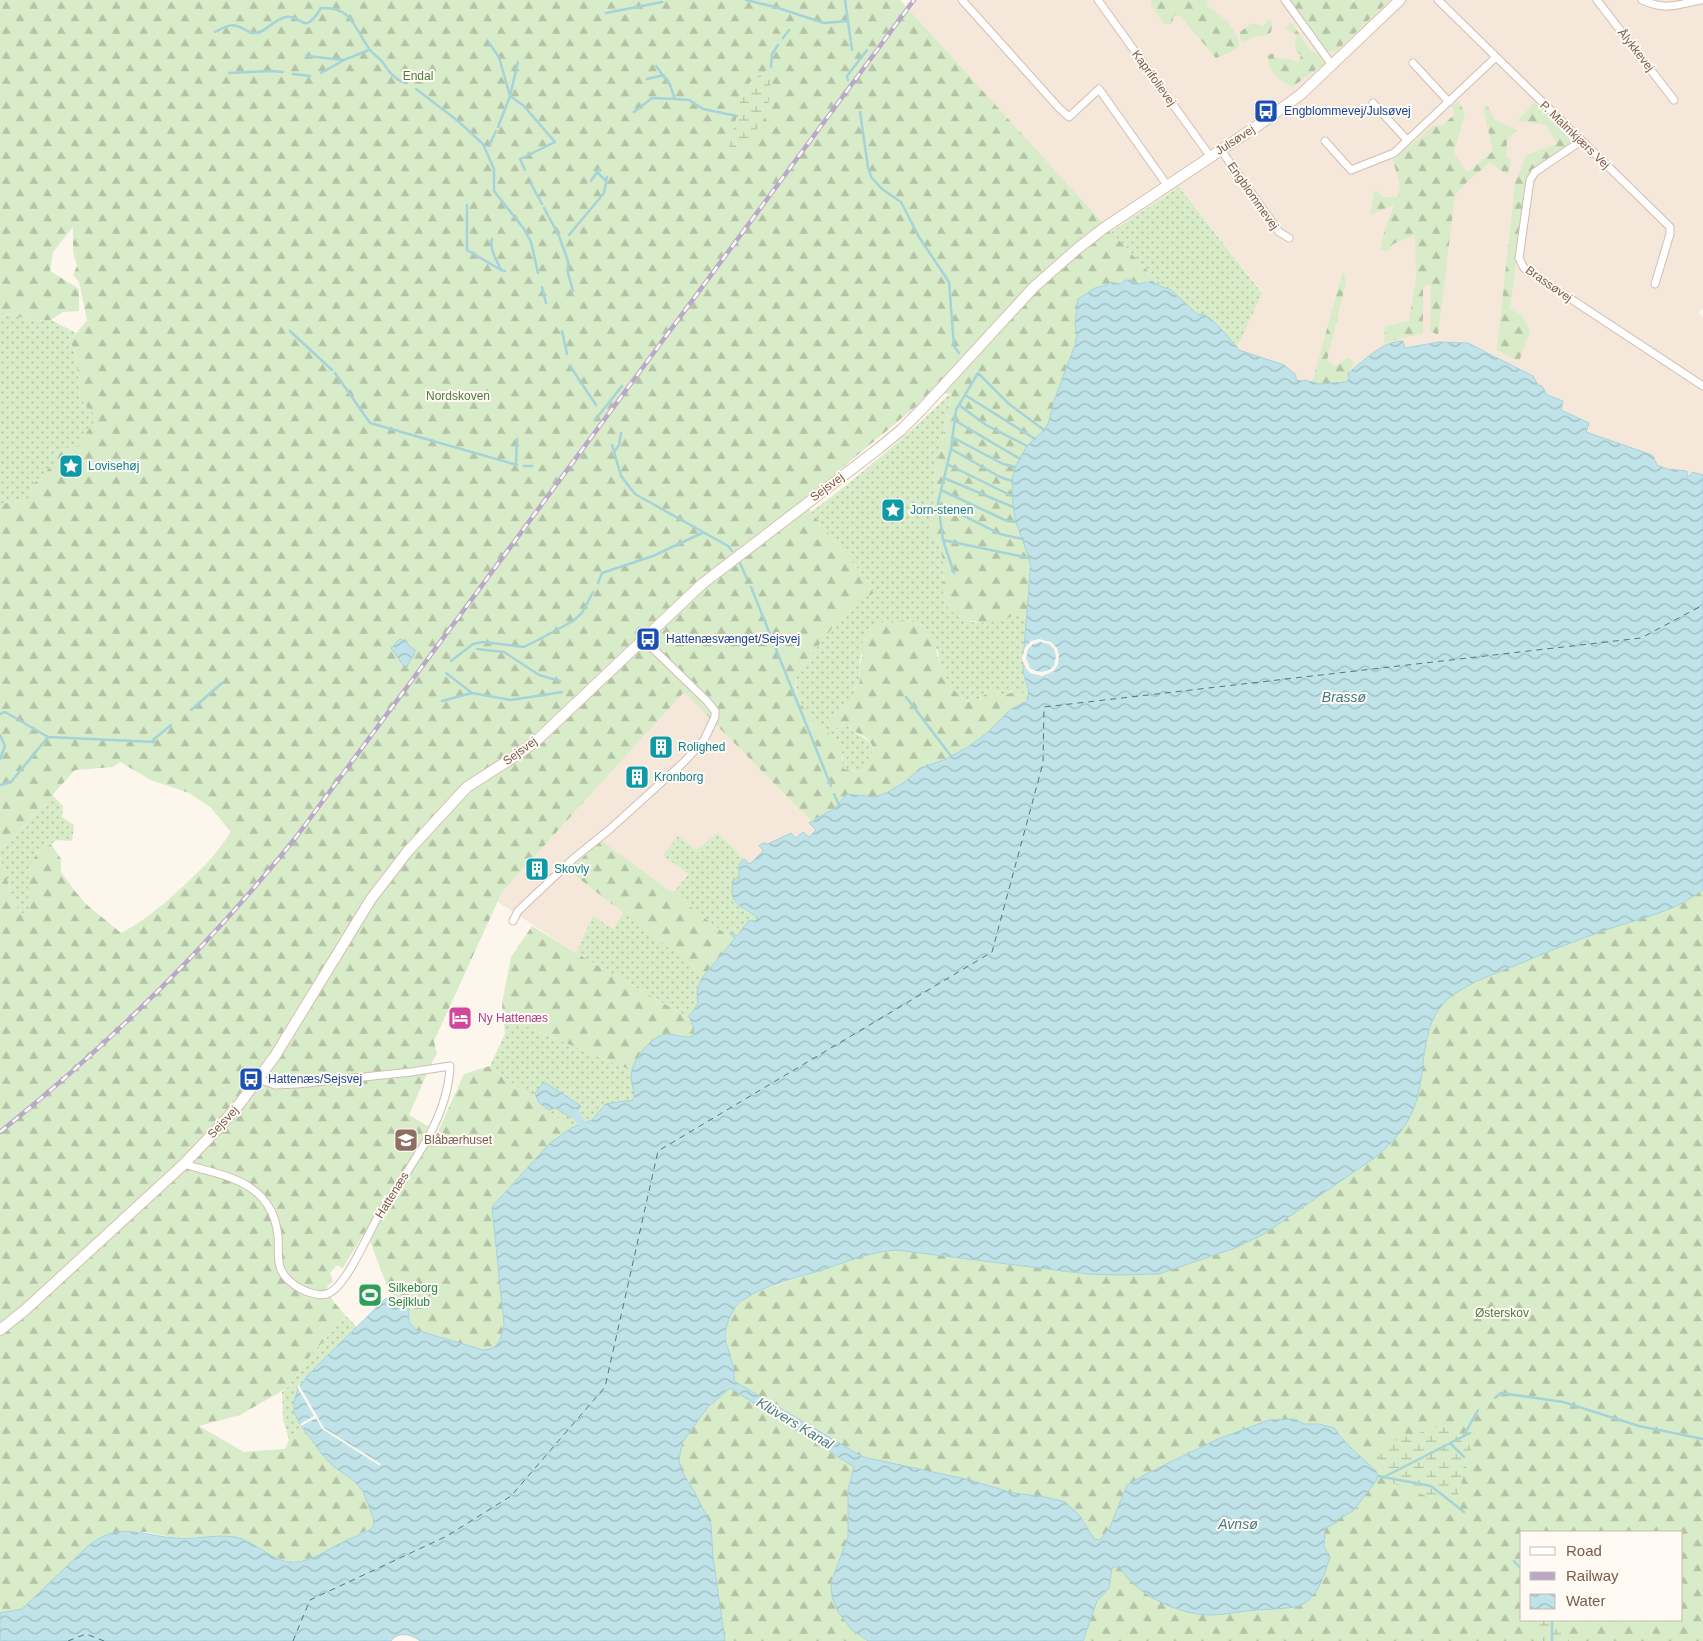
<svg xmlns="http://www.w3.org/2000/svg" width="1703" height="1641" viewBox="0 0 1703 1641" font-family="Helvetica,sans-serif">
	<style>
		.residential { fill: #f5e8da }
		.grass { fill: url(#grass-dots) }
		.forest { fill: url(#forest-firs); fill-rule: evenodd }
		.wetland { fill: url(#wetland-marsh) }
		.water { fill: url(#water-waves); stroke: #a5d3da }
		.pier { fill: #fdf6ec; fill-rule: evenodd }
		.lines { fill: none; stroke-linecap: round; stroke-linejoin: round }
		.stream { stroke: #a5d3da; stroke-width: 2.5 }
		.canal { stroke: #bfe3e8; stroke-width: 8 }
		.ferry { stroke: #437c86; stroke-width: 1; stroke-dasharray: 6 5; stroke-linecap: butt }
		.street-casing { stroke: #d1beb0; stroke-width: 9 }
		.secondary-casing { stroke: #d6c0b0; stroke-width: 12 }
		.street { stroke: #fff; stroke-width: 7 }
		.secondary { stroke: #fff; stroke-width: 10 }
		.rail-casing { stroke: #b9a8c9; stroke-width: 4.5 }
		.rail { stroke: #fffaf3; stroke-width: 2.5; stroke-dasharray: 8; stroke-linecap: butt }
		.labels { text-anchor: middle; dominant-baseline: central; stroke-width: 4; stroke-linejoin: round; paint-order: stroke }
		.street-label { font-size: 12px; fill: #7a5c4d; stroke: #fffaf3 }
		.park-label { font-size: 12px; fill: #537a41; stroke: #fffaf3 }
		.transit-label { font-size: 12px; fill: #164399; stroke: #fffaf3; text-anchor: start }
		.culture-label { font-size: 12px; fill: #0d838f; stroke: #fffaf3; text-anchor: start }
		.hotel-label { font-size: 12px; fill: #b23c85; stroke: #fffaf3; text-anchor: start }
		.education-label { font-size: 12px; fill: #785e54; stroke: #fffaf3; text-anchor: start }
		.leisure-label { font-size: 12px; fill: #27864d; stroke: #fffaf3; text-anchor: start }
		.water-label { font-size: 14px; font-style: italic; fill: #437c86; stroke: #fffaf3 }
	</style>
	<defs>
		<pattern id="grass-dots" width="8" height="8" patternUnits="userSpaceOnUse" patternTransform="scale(1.25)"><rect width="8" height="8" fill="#d8ecc9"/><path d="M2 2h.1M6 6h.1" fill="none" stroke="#b4c2a5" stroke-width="1.8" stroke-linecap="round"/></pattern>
		<pattern id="forest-firs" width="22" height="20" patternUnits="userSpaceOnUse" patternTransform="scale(1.25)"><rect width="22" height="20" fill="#d8ecc9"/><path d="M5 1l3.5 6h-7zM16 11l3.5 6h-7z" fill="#b4c2a5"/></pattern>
		<pattern id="wetland-marsh" width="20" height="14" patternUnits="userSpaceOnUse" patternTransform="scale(1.25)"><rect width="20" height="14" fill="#d8ecc9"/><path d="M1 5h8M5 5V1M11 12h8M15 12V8" fill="none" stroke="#b4c2a5"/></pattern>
		<pattern id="water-waves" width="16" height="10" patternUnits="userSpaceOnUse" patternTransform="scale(1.25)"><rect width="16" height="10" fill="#bfe3e8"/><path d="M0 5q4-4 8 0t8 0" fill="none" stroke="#a0bbbe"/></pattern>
	</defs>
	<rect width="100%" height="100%" fill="#fdf6ec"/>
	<!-- residential -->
	<path class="residential" d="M910 0H1703V310L1702 309 1699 313 1703 317V475L1692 472 1691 476H1686V471L1667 469 1658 466 1653 456 1649 454 1586 432 1571 415 1561 410 1563 401 1547 396 1542 386 1538 385 1533 376 1486 351 1461 342H1439L1405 348 1398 341 1379 349 1349 373V379L1312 383 1305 380 1303 381 1296 379 1250 353 1239 350 1237 348 1262 292 1179 187 1111 232 905 7Z
		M684 692 811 821 809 823 816 830 809 837 796 838 791 833 768 844 750 865 718 833 673 893 602 841 568 870 624 912 613 929 593 916 576 953 498 902 502 892Z"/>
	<!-- grass -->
	<path class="grass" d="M1179 187 1262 293 1237 348 1218 325 1206 316 1197 314 1171 290 1163 287 1111 232Z
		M0 312 35 321 51 320 76 333 70 341 76 354 80 399 175 467 60 449C53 471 46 469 33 485 30 488 30 495 28 500L0 504Z
		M952 392 935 476 931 531 940 548 944 565 943 579 971 622C991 623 1001 621 1018 613L1028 616 1023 673 1029 696 1024 704 1025 701 1012 691 1006 695 985 693 979 700H968L965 702 946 681V675L940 666 938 652 922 625 904 620 891 623 887 622 874 625 869 635 864 640 859 666 860 682 855 688 853 701 843 706 841 711 830 716 834 728 848 726C858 739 883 739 868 762 862 769 855 771 846 771L842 767 843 755 834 735C828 733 822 731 817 727 805 716 792 691 797 675 801 666 809 658 815 650 831 630 848 604 871 594L873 587 811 512C861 475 907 435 952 392Z
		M53 796 63 806 62 817 74 825 72 841 57 840 37 853 28 892 30 911 24 915 15 905 0 857V850Z
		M718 833 744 859 739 865V882L735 879 733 901 746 911 758 917 755 921 749 920 737 936 732 932 735 938 733 940 673 893 688 874 663 855 678 836 696 850Z
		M624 912 704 975 697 990 698 1004 690 1014 689 1018 576 953 593 916 613 929Z
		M503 1017 631 1070C631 1080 636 1091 633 1100L603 1105 592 1120 571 1128 490 1066 505 1034Z
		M346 1316 357 1327 309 1374 294 1412 301 1426 289 1440 283 1419 282 1392 287 1388 310 1356Z"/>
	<!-- forest -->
	<path class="forest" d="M0 0H900L1111 232 1163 287 1155 284 1150 281 1139 284 1130 280 1120 284 1095 288 1075 323 1077 335 1075 345 1055 398 1048 424 1044 430 1027 446 1015 467 1012 481 1013 507 1029 558 1028 616 1018 613 1006 619 988 623 963 620 948 609 943 594 944 565 940 548 931 531 935 476 952 393 927 397 805 499 811 512 873 587 872 594C848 604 831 630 815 650 809 658 801 666 797 675 792 689 800 704 808 714 816 725 821 731 834 735L843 755 842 762 844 769 854 771C870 763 883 748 862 735 856 732 852 731 848 726L834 728 827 720 830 716 841 711 843 706 853 701 854 690 860 682 859 666 862 659V643L869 635 873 625 884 622 891 623 904 620 922 625 933 639 940 666 946 675V681L965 702 974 699 979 700C994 684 990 693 1006 695 1013 691 1016 691 1024 693L1025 696 1024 704 1011 709 987 733 968 747 944 760 920 768 905 782 886 793 874 797 851 794 835 808 811 821 684 692 502 892 434 1041 437 1054 431 1064 409 1115 438 1132 464 1074 490 1066 571 1128 549 1144 492 1207 504 1325C501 1338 499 1350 483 1350L416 1330C409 1325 409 1320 410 1311L406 1308 394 1305 366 1230 343 1268 337 1265 330 1273 333 1281 327 1287 333 1301 346 1316 310 1356 287 1388 240 1415 199 1426 244 1452 285 1449 289 1440 301 1426 321 1453 333 1466 353 1480 363 1491 374 1520 373 1527 317 1556 304 1561 291 1562 274 1557 252 1544 208 1537 175 1538 146 1532 122 1531 95 1541 22 1609 0 1613V857L15 905 24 915 30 910C28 894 24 866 38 853 41 849 47 847 51 844L61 859V872L74 890 87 905 121 933C151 918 181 889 205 865 215 855 223 843 231 832L210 807 189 793 151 780 120 762 113 767 75 770 54 793 53 796 0 850V504L28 500C30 495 30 488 33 485 45 470 53 470 60 449L78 446 97 417 80 399 76 354 70 341 87 320 79 282 73 275 77 266 73 252V227L53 252 50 271 79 289V311L63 312 51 320 35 321 0 312Z
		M1151 0H1208L1207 6C1223 16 1235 26 1240 45L1233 51 1216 58 1180 16 1174 15 1172 24H1164L1151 5Z
		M1287 0H1351L1353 3 1354 0H1390L1335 52 1326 51Z
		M1270 18 1272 25 1271 32C1261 39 1256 33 1245 42L1240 38V32L1252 23 1263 26Z
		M1290 22 1293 25 1310 50 1320 55 1324 64 1292 87C1279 81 1267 71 1268 55L1274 53V58H1283L1299 62 1301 55 1296 51 1295 41 1297 36 1285 28Z
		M1458 101 1465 113 1454 152 1467 173 1493 151 1483 108 1487 105 1495 120 1517 130 1507 141 1506 156 1511 159 1508 175 1490 163 1469 180 1455 195 1438 335 1430 331 1431 284 1423 286V333L1384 343 1385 326 1409 321 1416 277 1415 235 1393 244 1387 252 1380 250 1384 233 1394 205 1370 215 1374 191H1377L1383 197H1398L1400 185 1393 160 1433 126H1442L1455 114 1452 106Z
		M1535 102 1575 145 1528 176 1510 309 1522 315 1530 331 1519 361 1497 350 1515 183 1526 155 1557 144 1546 125 1517 121Z
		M1343 271 1346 282 1327 360 1336 366 1347 358 1354 362 1348 373 1349 379 1346 382 1319 384 1312 383Z
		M602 841 673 893 733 940 704 975 568 870Z
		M1703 889V1641H1083L1097 1601 1109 1588 1112 1568 1119 1566 1123 1573 1183 1611 1210 1615 1245 1610 1328 1552 1324 1547 1325 1529 1337 1522V1520L1353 1511 1376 1481V1471L1350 1447 1340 1433 1319 1424H1304L1218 1439 1148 1473 1127 1485 1110 1527 1100 1540 1094 1539 1080 1516 1045 1497 1013 1493 970 1480 863 1457 850 1481 848 1490V1537L831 1582 852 1630 868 1641H725L713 1557 711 1525 694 1491 681 1470 679 1460 682 1443 707 1408 730 1388 734 1367 729 1357 726 1329 732 1312 746 1297 768 1288 879 1251 896 1250 1087 1274 1118 1275 1159 1274 1235 1248 1264 1234 1377 1156C1393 1142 1406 1128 1414 1108 1428 1072 1417 1026 1449 998 1464 985 1492 975 1510 967 1548 952 1585 937 1624 924 1650 916 1682 908 1703 889ZM1522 1532H1682V1620H1522Z
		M532 926 576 953 689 1018 694 1029 693 1036 686 1037 674 1034 642 1051 631 1070 503 1017 502 1003 511 957Z"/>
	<!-- wetland -->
	<path class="wetland" d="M771 67C771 80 770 108 764 119 755 134 741 145 727 155L740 102 750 82Z
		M1451 1423 1472 1447 1457 1497 1426 1496 1384 1480 1386 1468 1373 1447Z
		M1541 1620H1556L1562 1625 1569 1641H1536Z"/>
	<!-- water -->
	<path class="water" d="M1126 280H1130L1139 284 1153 281 1155 284 1171 290 1197 314 1205 315 1212 320 1224 332 1239 350 1284 365 1296 375V380L1303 381 1305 380 1319 384 1346 382 1349 379 1348 373C1364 361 1382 341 1403 341L1405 348 1439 342 1468 343 1533 376 1538 385 1542 386 1547 395 1563 401 1561 410 1589 423 1586 432 1649 454 1653 456 1657 465 1667 469 1687 471V476H1690L1692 472 1703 475V889C1682 908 1650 916 1624 924 1586 936 1550 951 1514 966 1495 973 1465 985 1449 998 1417 1026 1428 1072 1414 1108 1406 1128 1393 1142 1377 1156L1264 1234 1235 1248 1159 1274 1118 1275 1087 1274 896 1250C870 1252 846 1262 822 1270 799 1277 766 1285 746 1298 735 1304 729 1316 726 1329 723 1347 737 1364 734 1381L863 1457 970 1480 1013 1493 1045 1497 1065 1502 1080 1516 1094 1539 1100 1540 1110 1527 1127 1485 1148 1473 1218 1439 1269 1420 1295 1419 1304 1424H1319L1334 1428 1350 1447 1376 1471 1378 1476 1376 1481 1353 1511 1337 1520V1522L1325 1529 1324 1547 1330 1556C1325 1573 1318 1600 1298 1606 1289 1609 1267 1609 1256 1610 1241 1611 1225 1615 1210 1615 1179 1615 1134 1594 1119 1566L1112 1568 1109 1588 1097 1601 1083 1641H868L852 1630 838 1612 832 1597 831 1582 848 1537V1490L854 1467 730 1388 707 1408 682 1443 679 1460 681 1470 694 1491 711 1525 713 1557 725 1641H420C412 1634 398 1631 391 1641H0V1613L22 1609 88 1546C120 1521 140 1535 174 1538 194 1540 215 1534 235 1537 255 1541 270 1560 290 1562 308 1564 327 1550 343 1542 352 1537 365 1534 373 1527L374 1520 363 1491 353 1480 333 1466 321 1453 300 1424 294 1412V1401L298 1389 309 1374 385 1299 391 1297 394 1305 409 1309V1322L416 1330 483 1350C499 1350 501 1338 504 1325L492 1207 549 1144 571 1128 592 1120 605 1104 633 1100C636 1092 631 1085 631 1077 630 1063 649 1039 662 1035 673 1031 683 1040 693 1036L694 1029 689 1016 698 1004 697 991 702 978 735 938 730 934 731 932 737 936 749 920 755 921 758 918C740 904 727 906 734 878L739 882V865L744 859 750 864 762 852 763 850 759 846 763 843 768 844 791 833 796 838 803 832 809 837 816 830 809 823 835 808 847 794 874 797 886 793 905 782 920 768 944 760 968 747 987 733 1011 709 1027 701C1032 690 1023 680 1023 668 1024 634 1029 600 1030 566L1029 558 1016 522 1013 507 1012 481 1015 467 1027 446 1044 430 1048 424 1055 398 1075 345 1077 335 1075 323 1078 299 1095 288 1107 285 1110 282 1120 284Z
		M400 639 407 642 409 646 415 650C415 655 409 661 407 667L405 668 391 648Z
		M544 1082 581 1106 571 1118 556 1108 549 1110 539 1103 535 1093Z"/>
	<!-- pier -->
	<path class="pier" d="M1039 639 1051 642 1057 648 1059 655 1058 664 1054 671 1042 676 1030 673 1025 667 1022 659 1025 647 1031 641ZM1040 642 1049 644 1054 649 1056 656 1054 666 1049 670 1042 672 1036 671 1030 668 1026 658 1028 649 1033 644Z
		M299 1385 324 1428 381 1464 380 1466 322 1429 316 1418 301 1426 300 1424 314 1416 297 1387Z"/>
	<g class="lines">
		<!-- stream -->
		<path class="stream" d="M746 0 775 7 824 23 848 21
			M845 0 852 50
			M606 13 662 2
			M215 32C227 26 231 22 244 29 247 31 252 33 255 33 264 34 274 19 286 17 302 14 303 38 321 8 351 6 354 27 368 47 372 54 380 58 384 64 388 71 397 82 407 83
			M783 38 789 30
			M489 43 499 57 510 96 524 106 555 142 520 159 525 170
			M306 56 344 60 369 50
			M656 66 670 85 675 99
			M771 67 772 54 778 45
			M229 73 271 71 283 72
			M321 73 344 60
			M293 74 310 76
			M647 79 664 75
			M848 80 847 76 867 50
			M416 89 458 121 483 144 494 169V191L524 229 531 242 538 273
			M634 112 652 98 675 99 689 100 703 109 737 116
			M860 112 868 167 871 177 882 189 901 202 919 237 949 282 954 346 959 353
			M498 127 510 96 518 62
			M489 146 496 131
			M597 172 606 181
			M591 181 599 169
			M530 182 542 204
			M467 205V250L501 270
			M544 208 559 236 568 261V273L573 291
			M569 235 604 193 607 177
			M492 239C489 248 497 261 501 270L505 271
			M542 287 546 303
			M290 331 332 370
			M562 331 567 354
			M570 366 596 405
			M335 373 370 423 517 465
			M965 395 1035 439
			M959 405 986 425 1027 446
			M595 420 622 386
			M954 420 1020 459
			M952 437 1003 464 1015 467
			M612 445 621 476 635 494 728 546 732 551
			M951 449 1000 477 1012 481
			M614 452 619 445 621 433
			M947 464 1012 496
			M516 465 517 439
			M524 466H532
			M944 478 1013 507
			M941 490 1007 521 1016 522
			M938 503 1000 534 1023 539
			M943 540 1029 558
			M740 563 747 579
			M954 573 943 540 938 503 951 449 956 410 978 373 1009 404 1044 430
			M598 583 602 573 653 556 702 533
			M751 587 831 786
			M477 649 504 652 539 675 560 681
			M451 661 473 644 483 642 524 647 538 640 573 621 582 613 593 592
			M446 673 472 693
			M906 697 951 756
			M442 701 472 693 511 700 562 692
			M191 710 222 683
			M0 714 5 712 48 737 155 742
			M0 735 5 746 0 759
			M153 740 171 725
			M0 785 11 782 48 737
			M834 794 839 805
			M1495 1398 1501 1393 1563 1402 1639 1426 1703 1439
			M1464 1435 1478 1410
			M1450 1443 1464 1457
			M1378 1476 1431 1486 1464 1512
			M1386 1476 1470 1433
			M1514 1561 1522 1570
			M1552 1620V1641"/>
		<!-- canal -->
		<path class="canal" d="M575 1113 582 1124"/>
		<!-- ferry -->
		<path class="ferry" d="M68 1641 86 1634 104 1641
			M293 1641 310 1600 447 1536 511 1496 605 1387 658 1151 992 952 1043 763 1044 707 1641 638 1703 605"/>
		<!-- street casing -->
		<g class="street-casing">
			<path id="street" d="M962 0 1059 108 1069 117 1099 89 1167 185
				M1098 0 1210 156
				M1285 0 1332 65
				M1438 0 1670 227V234L1655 284
				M1597 0 1674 100
				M1642 0C1666 11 1676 5 1701 0
				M1413 63 1449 102
				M1373 103 1407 140
				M1325 141 1351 170 1394 153 1496 57
				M1581 141 1535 172 1530 180 1519 258 1524 268 1703 386
				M1221 150 1279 232 1289 238
				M513 921 518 911 573 859 610 829 684 762 704 740 715 717V711L707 701 643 639
				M184 1164C212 1173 249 1177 267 1204 273 1213 277 1226 278 1236 279 1246 277 1257 280 1267 283 1277 294 1286 303 1290 310 1293 322 1297 329 1293 347 1285 368 1233 379 1215 407 1169 448 1122 450 1066L411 1072 297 1084 275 1085 259 1079"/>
		</g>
		<!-- secondary casing -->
		<g class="secondary-casing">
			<path id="secondary" d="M0 1330 25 1310 184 1164 222 1124 241 1102 275 1056 371 899 408 851 467 787 517 755 535 742 702 584 878 449 901 430 921 410 1034 287 1077 249 1104 228 1263 122 1300 95 1400 0"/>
		</g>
		<!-- street -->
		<use href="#street" class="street"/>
		<!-- secondary -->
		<use href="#secondary" class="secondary"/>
		<!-- rail casing -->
		<g class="rail-casing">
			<path id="rail" d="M0 1132C110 1044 209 946 297 836L914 0"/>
		</g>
		<!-- rail -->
		<use href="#rail" class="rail"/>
	</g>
	<!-- icons -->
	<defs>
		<g id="bus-square" transform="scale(1.25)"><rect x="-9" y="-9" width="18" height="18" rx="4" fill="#1a4fb4" stroke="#fffaf3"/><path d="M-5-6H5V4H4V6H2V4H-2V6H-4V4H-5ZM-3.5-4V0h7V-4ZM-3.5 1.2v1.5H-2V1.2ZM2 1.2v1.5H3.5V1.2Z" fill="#fff"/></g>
		<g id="sight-square" transform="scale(1.25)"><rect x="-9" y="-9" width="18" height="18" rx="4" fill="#0f9aa8" stroke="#fffaf3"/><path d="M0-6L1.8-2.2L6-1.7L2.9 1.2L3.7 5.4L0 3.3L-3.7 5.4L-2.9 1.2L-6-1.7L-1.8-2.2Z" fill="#fff"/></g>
		<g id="building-square" transform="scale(1.25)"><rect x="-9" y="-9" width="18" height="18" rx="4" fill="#0f9aa8" stroke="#fffaf3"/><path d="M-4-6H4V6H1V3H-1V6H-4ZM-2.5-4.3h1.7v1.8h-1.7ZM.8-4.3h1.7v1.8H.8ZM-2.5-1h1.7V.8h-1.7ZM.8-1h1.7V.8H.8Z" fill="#fff"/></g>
		<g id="hotel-square" transform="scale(1.25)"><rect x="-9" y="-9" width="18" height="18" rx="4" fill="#d1479c" stroke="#fffaf3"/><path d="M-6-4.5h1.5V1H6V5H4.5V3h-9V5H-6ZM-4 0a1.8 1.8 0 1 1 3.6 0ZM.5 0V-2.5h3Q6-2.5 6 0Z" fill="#fff"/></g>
		<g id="school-square" transform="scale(1.25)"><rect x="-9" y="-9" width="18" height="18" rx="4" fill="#8d6e63" stroke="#fffaf3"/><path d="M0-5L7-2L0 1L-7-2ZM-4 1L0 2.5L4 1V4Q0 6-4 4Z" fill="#fff"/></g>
		<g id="stadium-square" transform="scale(1.25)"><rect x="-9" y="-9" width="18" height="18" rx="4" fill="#2e9e5b" stroke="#fffaf3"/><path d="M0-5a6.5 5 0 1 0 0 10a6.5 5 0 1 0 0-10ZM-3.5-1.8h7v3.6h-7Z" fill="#fff"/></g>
	</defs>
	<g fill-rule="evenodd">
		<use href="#bus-square" x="1266" y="111"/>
		<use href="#sight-square" x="71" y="466"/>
		<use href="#sight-square" x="893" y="510"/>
		<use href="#bus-square" x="648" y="639"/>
		<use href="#building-square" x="661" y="747"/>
		<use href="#building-square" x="637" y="777"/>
		<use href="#building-square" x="537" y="869"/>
		<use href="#hotel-square" x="460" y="1018"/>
		<use href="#bus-square" x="251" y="1079"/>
		<use href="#school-square" x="406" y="1140"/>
		<use href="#stadium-square" x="370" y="1295"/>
	</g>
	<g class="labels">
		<!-- street labels -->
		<g class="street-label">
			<text transform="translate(1636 50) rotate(52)">Ålykkevej</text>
			<text transform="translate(1154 78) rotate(54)">Kaprifolievej</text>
			<text transform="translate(1575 135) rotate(44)">P. Malmkjærs Vej</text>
			<text transform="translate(1235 140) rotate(-33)">Julsøvej</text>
			<text transform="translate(1253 196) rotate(55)">Engblommevej</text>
			<text transform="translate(1549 284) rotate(35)">Brassøvej</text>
			<text transform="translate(827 487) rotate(-37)">Sejsvej</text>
			<text transform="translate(520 751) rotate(-36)">Sejsvej</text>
			<text transform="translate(223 1122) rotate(-47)">Sejsvej</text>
			<text transform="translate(392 1195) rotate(-58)">Hattenæs</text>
		</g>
		<!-- park labels -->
		<g class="park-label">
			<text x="418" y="76">Endal</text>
			<text x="458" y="396">Nordskoven</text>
			<text x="1502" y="1313">Østerskov</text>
		</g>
		<!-- transit labels -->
		<g class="transit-label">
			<text x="1284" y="111">Engblommevej/Julsøvej</text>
			<text x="666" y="639">Hattenæsvænget/Sejsvej</text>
			<text x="268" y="1079">Hattenæs/Sejsvej</text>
		</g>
		<!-- culture labels -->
		<g class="culture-label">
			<text x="88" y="466">Lovisehøj</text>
			<text x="910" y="510">Jorn-stenen</text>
			<text x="678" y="747">Rolighed</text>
			<text x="654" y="777">Kronborg</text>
			<text x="554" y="869">Skovly</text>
		</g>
		<!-- hotel labels -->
		<g class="hotel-label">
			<text x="478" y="1018">Ny Hattenæs</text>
		</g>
		<!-- education labels -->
		<g class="education-label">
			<text x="424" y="1140">Blåbærhuset</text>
		</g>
		<!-- leisure labels -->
		<g class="leisure-label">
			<text x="388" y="1288">Silkeborg<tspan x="388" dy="14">Sejlklub</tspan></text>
		</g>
		<!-- water labels -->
		<g class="water-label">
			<text x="1344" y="697">Brassø</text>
			<text transform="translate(795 1423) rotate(31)">Klüvers Kanal</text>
			<text x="1238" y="1524">Avnsø</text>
		</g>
	</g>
	<!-- legend -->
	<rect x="1520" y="1531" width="162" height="90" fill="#fffaf3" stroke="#cabbb1"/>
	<rect x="1530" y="1547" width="25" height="8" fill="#ffffff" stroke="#cabbb1"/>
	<text x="1566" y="1556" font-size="15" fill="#7a5c4d">Road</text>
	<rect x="1530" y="1572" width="25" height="8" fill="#b9a8c9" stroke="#cabbb1"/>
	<text x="1566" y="1581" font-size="15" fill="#7a5c4d">Railway</text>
	<rect x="1530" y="1594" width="25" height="15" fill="url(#water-waves)" stroke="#cabbb1"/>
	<text x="1566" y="1606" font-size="15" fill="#7a5c4d">Water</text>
</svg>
